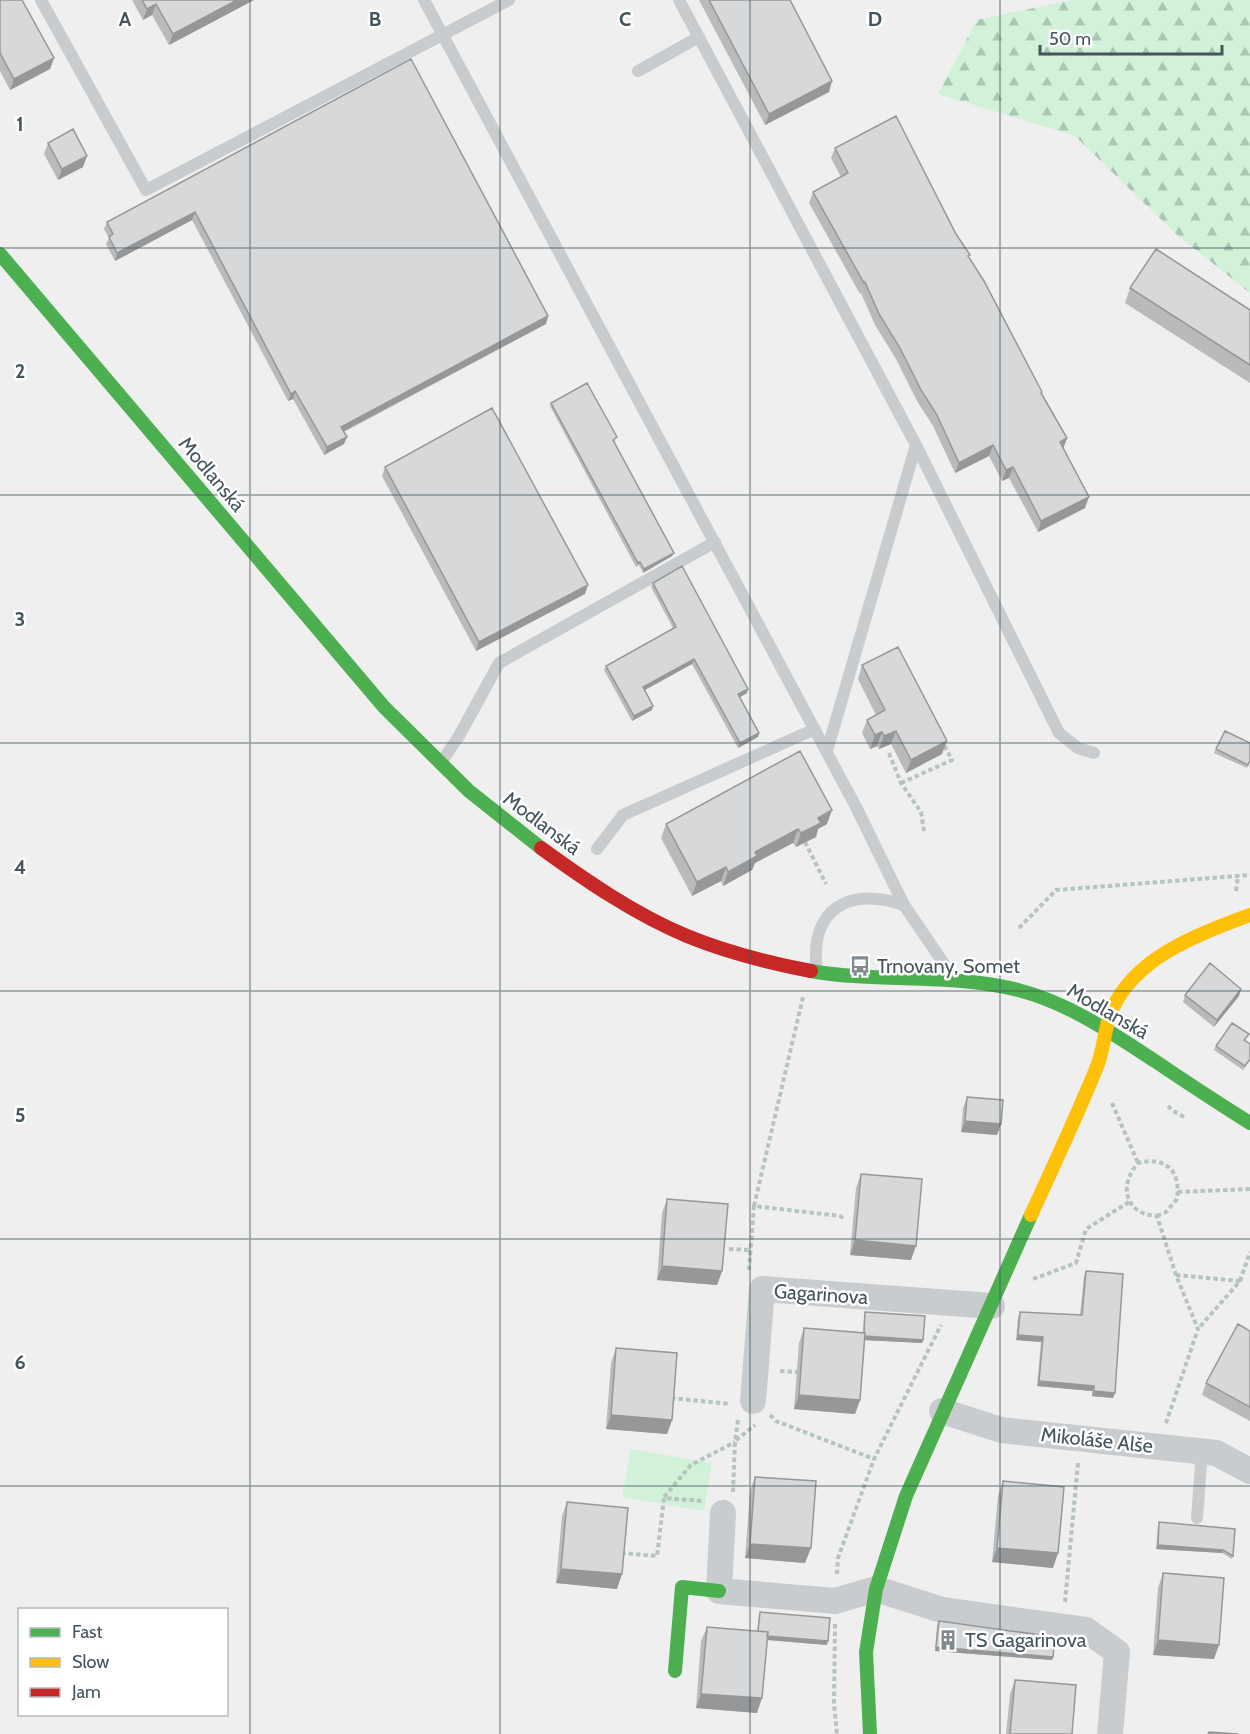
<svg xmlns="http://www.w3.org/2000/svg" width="1250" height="1734" viewBox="0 0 1250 1734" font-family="Cabin,sans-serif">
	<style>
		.forest { fill: url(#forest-firs) }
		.park { fill: #d1f2d9 }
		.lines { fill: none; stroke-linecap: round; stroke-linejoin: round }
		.path { stroke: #b5c4be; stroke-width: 4; stroke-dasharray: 4.5 3; stroke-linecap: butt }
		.lane { stroke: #c8ccce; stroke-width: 12 }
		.street { stroke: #c8ccce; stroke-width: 26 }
		.fast { stroke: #4caf50; stroke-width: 14 }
		.slow { stroke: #ffc107; stroke-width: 14 }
		.jam { stroke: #c62828; stroke-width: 14 }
		.wall { fill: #b9babb }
		.shaded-wall { fill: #969798 }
		.building { fill: #d7d8d9; stroke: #969798; stroke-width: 1.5 }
		.grid { fill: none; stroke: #44555e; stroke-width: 1.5; stroke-opacity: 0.55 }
		.labels { text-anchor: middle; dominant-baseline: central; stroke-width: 5; stroke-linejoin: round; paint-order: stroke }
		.street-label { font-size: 20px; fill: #44555e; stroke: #fff }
		.poi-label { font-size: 20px; fill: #44555e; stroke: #fff; text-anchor: start }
		.grid-label { font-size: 20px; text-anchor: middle; font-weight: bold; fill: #44555e; stroke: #fff; stroke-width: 5; stroke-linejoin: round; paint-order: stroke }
	</style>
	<defs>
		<pattern id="forest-firs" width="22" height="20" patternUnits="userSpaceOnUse" patternTransform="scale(1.5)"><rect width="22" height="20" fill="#d1f2d9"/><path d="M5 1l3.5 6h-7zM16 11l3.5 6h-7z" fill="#abc7b3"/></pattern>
	</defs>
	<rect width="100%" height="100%" fill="#f0efef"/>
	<!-- forest -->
	<path class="forest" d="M1072 0H1250V293L1176 234 1075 136 938 94 977 20Z"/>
	<!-- park -->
	<path class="park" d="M631 1449 712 1463 704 1511 622 1497Z"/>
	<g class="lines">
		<!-- path -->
		<path class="path" d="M889 753 901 783 921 812 924 831
			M901 783 952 760 943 743
			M805 842 826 884
			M1236 891 1238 877
			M1019 928 1056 890 1250 875
			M1112 1103 1138 1163
			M1168 1106 1172 1110 1184 1117
			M1178 1192 1250 1189
			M754 1206 803 997
			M1157 1216 1166 1212 1177 1199C1181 1171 1166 1156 1138 1163 1118 1186 1125 1214 1157 1216L1176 1275 1198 1329 1166 1423
			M729 1249 750 1250
			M749 1270 754 1206 840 1216 844 1219
			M1176 1275 1240 1281 1198 1329
			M1033 1279 1076 1263 1086 1229 1129 1202
			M1240 1281 1250 1252
			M780 1371 797 1372
			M671 1398 730 1404
			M770 1415 776 1421 874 1459
			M738 1420 735 1441 755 1425
			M733 1492 735 1441
			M664 1497 691 1465 735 1442
			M621 1553 657 1556 664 1498 702 1501
			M837 1574 838 1558 874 1459 941 1325
			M1065 1602 1078 1463
			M835 1624 834 1705 837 1734"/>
		<!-- lane -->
		<path class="lane" d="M41 0 146 190 509 0
			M424 0 855 805 904 905 953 977
			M679 0 916 445 1059 733 1078 748 1094 753
			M638 71 699 37
			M827 751 916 445
			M440 764 459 736 499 663 715 542
			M597 849 623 815 815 729
			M817 970C809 909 849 886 904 905
			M1197 1518 1202 1451"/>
		<!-- street -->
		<path class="street" d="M753 1401 762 1289 992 1306
			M942 1411 1001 1430 1216 1453 1250 1471
			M723 1513 719 1591 835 1601 876 1589 942 1610 1086 1630 1117 1652 1110 1734"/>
		<!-- fast -->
		<path class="fast" d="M0 254 384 707 469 791 541 848
			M811 971C879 983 950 973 1018 990 1069 1003 1112 1033 1155 1061 1186 1082 1218 1103 1250 1123
			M675 1671 682 1587 719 1591
			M870 1734 866 1652 876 1589 906 1496 1031 1215"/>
		<!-- slow -->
		<path class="slow" d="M1031 1215C1053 1167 1076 1118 1096 1069 1104 1051 1104 1030 1111 1012 1134 957 1199 934 1250 915"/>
		<!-- jam -->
		<path class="jam" d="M541 848C585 880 636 915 687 936 726 952 769 963 811 971"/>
	</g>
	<!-- wall -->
	<path class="wall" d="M0 0 54 58 50 69 10 90 0 71Z
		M132 0H254L169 45 152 15 143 20Z
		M699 0H790L829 92 765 125Z
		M411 59 548 316 546 324 344 432V444L324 455 293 399 288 401 192 220 115 261 106 244 109 238 104 229 107 222Z
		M48 143 83 167 58 180 44 154Z
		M835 148 956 234 1041 394 1067 438 1063 448 1085 508 1038 532 1009 478 1002 481 989 456 955 473 933 426 917 401 896 359 875 325 861 293 860 294 809 203 813 192 841 177 831 158Z
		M1130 288 1250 310V383L1125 303Z
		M551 403 616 441 614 442 674 553 672 556 643 573 639 565 636 567 550 406Z
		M385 467 585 594 476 651 382 476Z
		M653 583 747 693 740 697 759 733 758 737 738 748 692 664 645 690 652 710 632 721 604 670 606 666 673 628 651 587Z
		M862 665 942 754 906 773 891 744 879 749 877 746 870 749 862 733 867 720 876 715 858 679Z
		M1250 743V761L1247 768 1214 753 1216 749Z
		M666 824H827L818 829 816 837 796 847 793 843 755 863 752 870 723 886 721 881 692 896 661 838Z
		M1185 995 1239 996 1214 1027 1183 1002Z
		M1247 1037 1245 1041 1250 1060 1243 1070 1214 1050 1216 1046Z
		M967 1097 997 1135 961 1132 963 1108Z
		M861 1174 911 1260 850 1255 856 1188Z
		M667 1199 722 1271 717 1285 657 1280 662 1213Z
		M1086 1271 1113 1398 1092 1396V1391L1037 1386 1041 1342 1016 1340 1018 1317 1020 1312 1080 1315 1084 1276Z
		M865 1312 923 1340 922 1343 865 1340 860 1400 855 1414 794 1409 799 1343 804 1328 863 1333 864 1316Z
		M1250 1331V1421L1202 1395 1206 1383Z
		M616 1348 672 1420 667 1434 606 1429 611 1363Z
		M755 1477 805 1563 745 1558 750 1491Z
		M1003 1481 1053 1568 992 1562 998 1496Z
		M567 1502 617 1589 556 1583 562 1516Z
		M1159 1522 1235 1529 1233 1556 1232 1559 1222 1553 1156 1549 1158 1526Z
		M1163 1573 1214 1659 1153 1655 1158 1588Z
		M760 1612 827 1645 767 1640 757 1713 696 1708 701 1641 707 1627 757 1631 759 1616Z
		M939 1621 1053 1657 1052 1660 935 1651 937 1625Z
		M1015 1680 1072 1734H1006L1010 1694Z"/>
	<!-- shaded-wall -->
	<path class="shaded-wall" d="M237 0H254L169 45 173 34Z
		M156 4 152 15 143 20 147 9Z
		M54 58 50 69 10 90 14 79Z
		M832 81 829 92 765 125 769 114Z
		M87 156 83 167 58 180 62 169Z
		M195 212 192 220 115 261 117 253Z
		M548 316 546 324 338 434 341 427Z
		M295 391 293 399 288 401 291 394Z
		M347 437 344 444 324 455 327 447Z
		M1067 438 1063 449 1060 442Z
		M993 445 989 456 955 473 959 463Z
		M1013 467 1009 478 1002 481 1006 470Z
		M1089 497 1085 508 1038 532 1041 521Z
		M674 553 672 556 643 573 644 569Z
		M588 585 585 594 476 651 479 642Z
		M694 659 692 664 641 692 643 687Z
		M748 689 747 693 737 699 738 694Z
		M653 706 652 710 632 721 634 716Z
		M896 731 891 744 879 749 884 736Z
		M882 732 877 746 870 749 875 735Z
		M759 733 758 737 738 748 740 743Z
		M947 741 942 754 906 773 911 760Z
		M832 810 827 824 818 829 816 837 796 847 801 833 818 818Z
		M798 829 793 843 755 863 752 870 723 886 728 872 755 852Z
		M726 867 721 881 692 896 697 882Z
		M1241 989 1239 996 1214 1027 1217 1020Z
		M965 1121 1001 1124 997 1135 961 1132Z
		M855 1240 916 1246 911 1260 850 1255Z
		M662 1266 722 1271 717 1285 657 1280Z
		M1018 1335 1043 1337 1041 1342 1016 1340Z
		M864 1336 923 1340 922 1343 862 1340Z
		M1039 1381 1094 1386 1092 1391 1037 1386Z
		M1094 1391 1115 1393 1113 1398 1092 1396Z
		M799 1395 860 1400 855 1414 794 1409Z
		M611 1415 672 1420 667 1434 606 1429Z
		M750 1544 811 1548 805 1563 745 1558Z
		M1158 1545 1223 1550 1222 1553 1156 1549Z
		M997 1548 1058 1553 1053 1568 992 1562Z
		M561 1569 622 1574 617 1589 556 1583Z
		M758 1636 828 1641 827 1645 756 1639Z
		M1158 1640 1219 1645 1214 1659 1153 1655Z
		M936 1647 1053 1657 1052 1660 935 1651Z
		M701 1694 762 1698 757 1713 696 1708Z"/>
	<!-- building -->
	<path class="building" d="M0 0H22L54 58 14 79 0 53Z
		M142 0H237L173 34 156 4 147 9Z
		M709 0H790L832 81 769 114Z
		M411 59 548 316 341 427 347 437 327 447 295 391 291 394 195 212 117 253 109 237 113 234 107 222Z
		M896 116 956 234 970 255 968 256 984 281 1042 392 1041 393 1067 438 1060 442 1089 497 1041 521 1013 467 1006 470 993 445 959 463 937 415 921 390 900 348 879 314 865 282 864 283 813 192 848 173 835 148Z
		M73 129 87 156 62 169 48 143Z
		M1156 249 1250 310V365L1130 288Z
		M587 383 617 437 613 440 674 553 644 569 640 562 638 563 551 403Z
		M492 408 588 585 479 642 385 467Z
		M682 566 748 689 738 694 759 733 740 743 694 659 643 687 653 706 634 716 606 666 676 627 653 583Z
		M898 647 947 741 911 760 896 731 884 736 882 732 875 735 867 720 885 710 862 665Z
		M1225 731 1250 743V742V760L1248 765 1216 749Z
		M800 751 832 810 818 818 821 823 801 833 798 829 755 852 757 856 728 872 726 867 697 882 666 824Z
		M1210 963 1241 989 1217 1020 1185 995Z
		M1232 1023 1249 1034 1244 1040 1250 1044V1059L1245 1066 1216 1046Z
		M967 1097 1003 1100 1001 1124 965 1121Z
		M861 1174 922 1179 916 1246 855 1240Z
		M667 1199 728 1204 722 1271 662 1266Z
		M1086 1271 1123 1274 1115 1393 1094 1391V1386L1039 1381 1043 1337 1018 1335 1020 1312 1082 1315Z
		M865 1312 925 1316 923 1340 865 1336V1333H864Z
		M1238 1324 1250 1331V1407L1206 1383Z
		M804 1328 865 1333 860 1400 799 1395Z
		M616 1348 677 1353 672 1420 611 1415Z
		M755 1477 816 1481 811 1548 750 1544Z
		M1003 1481 1064 1487 1058 1553 997 1548Z
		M567 1502 628 1508 622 1574 561 1569Z
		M1159 1522 1235 1529 1233 1556 1223 1550 1158 1545Z
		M1163 1573 1224 1578 1219 1645 1158 1640Z
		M760 1612 830 1618 828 1641 767 1636 768 1632 758 1631Z
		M939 1621 1055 1637 1053 1657 936 1647Z
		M707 1627 768 1632 762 1698 701 1694Z
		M1015 1680 1076 1685 1072 1734H1010Z
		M1209 1732 1238 1734H1208Z"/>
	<!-- grid -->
	<path class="grid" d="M250 0V1734M500 0V1734M750 0V1734M1000 0V1734M0 248H1250M0 495H1250M0 743H1250M0 991H1250M0 1239H1250M0 1486H1250"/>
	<!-- icons -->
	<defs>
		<g id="bus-bare" transform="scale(1.62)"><path d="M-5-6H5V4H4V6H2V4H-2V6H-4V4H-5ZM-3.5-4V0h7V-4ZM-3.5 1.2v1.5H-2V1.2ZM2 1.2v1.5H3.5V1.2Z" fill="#808b91" stroke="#fff" stroke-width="2.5" paint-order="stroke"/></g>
		<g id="building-bare" transform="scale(1.62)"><path d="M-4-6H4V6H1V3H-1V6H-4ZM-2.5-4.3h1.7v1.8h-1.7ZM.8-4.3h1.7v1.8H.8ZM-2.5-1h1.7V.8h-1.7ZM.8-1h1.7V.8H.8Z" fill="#808b91" stroke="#fff" stroke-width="2.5" paint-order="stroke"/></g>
	</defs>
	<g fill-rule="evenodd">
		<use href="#bus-bare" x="860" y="966"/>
		<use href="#building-bare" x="948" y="1640"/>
	</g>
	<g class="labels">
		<!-- street labels -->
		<g class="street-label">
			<text transform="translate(212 474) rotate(50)">Modlanská</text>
			<text transform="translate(542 823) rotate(37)">Modlanská</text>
			<text transform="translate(1108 1011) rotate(30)">Modlanská</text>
			<text transform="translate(821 1294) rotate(4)">Gagarinova</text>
			<text transform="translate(1097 1440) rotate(6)">Mikoláše Alše</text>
		</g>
		<!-- poi labels -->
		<g class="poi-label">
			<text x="877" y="966">Trnovany, Somet</text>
			<text x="965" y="1640">TS Gagarinova</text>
		</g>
	</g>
	<g class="grid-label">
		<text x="125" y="26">A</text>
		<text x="375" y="26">B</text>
		<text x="625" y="26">C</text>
		<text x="875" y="26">D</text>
		<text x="20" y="131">1</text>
		<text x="20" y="378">2</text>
		<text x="20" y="626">3</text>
		<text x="20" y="874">4</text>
		<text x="20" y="1122">5</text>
		<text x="20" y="1369">6</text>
	</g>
	<!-- legend -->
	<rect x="18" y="1608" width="210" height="108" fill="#ffffff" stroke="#b4bbbf" stroke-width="1.5"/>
	<rect x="30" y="1628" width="30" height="9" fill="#4caf50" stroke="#b4bbbf" stroke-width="1.5"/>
	<text x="72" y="1638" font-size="18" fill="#44555e">Fast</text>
	<rect x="30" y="1658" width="30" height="9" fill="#ffc107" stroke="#b4bbbf" stroke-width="1.5"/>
	<text x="72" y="1668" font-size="18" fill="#44555e">Slow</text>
	<rect x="30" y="1688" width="30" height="9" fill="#c62828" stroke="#b4bbbf" stroke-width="1.5"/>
	<text x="72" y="1698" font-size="18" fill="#44555e">Jam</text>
	<!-- scale -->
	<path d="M1040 45v9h182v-9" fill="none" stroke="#44555e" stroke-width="3"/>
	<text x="1049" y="45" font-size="18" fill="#44555e" stroke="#ffffff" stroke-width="4.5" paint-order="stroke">50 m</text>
</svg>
